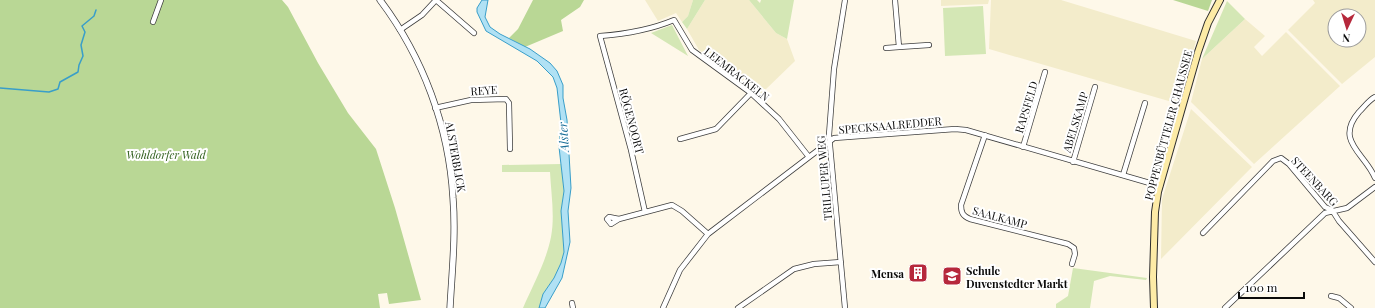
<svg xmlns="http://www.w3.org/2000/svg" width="1375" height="308" viewBox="0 0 1375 308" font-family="'Playfair Display',serif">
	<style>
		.farmland { fill: #f3eccb; fill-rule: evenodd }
		.green { fill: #d4e7b5 }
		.forest { fill: #b9d795 }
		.water { fill: #b0e1f4; stroke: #399ec9 }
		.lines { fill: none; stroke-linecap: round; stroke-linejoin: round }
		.stream { stroke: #399ec9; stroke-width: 1.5 }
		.minor-casing { stroke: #3e3e3e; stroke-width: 6 }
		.tertiary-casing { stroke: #3e3e3e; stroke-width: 7 }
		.secondary-casing { stroke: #2d2d2d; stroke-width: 8 }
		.minor { stroke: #fff; stroke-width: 4.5 }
		.tertiary { stroke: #fff; stroke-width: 5.5 }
		.secondary { stroke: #fdeba6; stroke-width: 6 }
		.labels { text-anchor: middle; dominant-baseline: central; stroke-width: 4; stroke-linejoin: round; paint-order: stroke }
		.street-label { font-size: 11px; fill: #0b0b0b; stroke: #fff }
		.park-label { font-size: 11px; font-style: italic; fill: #32601e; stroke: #fff }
		.poi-label { font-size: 11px; font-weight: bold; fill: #0b0b0b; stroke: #fff; text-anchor: start }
		.water-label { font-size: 12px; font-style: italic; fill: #196d98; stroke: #fff }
	</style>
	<rect width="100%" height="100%" fill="#fef8e9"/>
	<!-- farmland -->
	<path class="farmland" d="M645 0H693L688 16 682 22 676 13 658 21Z
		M705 0H749L776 33 787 39 795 61 761 94 699 50 687 29Z
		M941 0H989L988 4 941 6Z
		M991 0H1061L1196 41 1179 104 989 49Z
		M1313 0H1375V57L1342 84 1288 30 1315 3ZM1335 16H1359V40H1335Z
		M1245 19 1265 36 1254 47 1262 56 1286 32 1340 86 1254 164 1191 102 1202 59Z
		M1191 109 1252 167 1161 259 1162 199Z"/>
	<!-- green -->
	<path class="green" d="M693 0H705L687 29 682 22 688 16Z
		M749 0H757L760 3 761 0H794L787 39 776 33Z
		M1227 1 1245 19 1202 59Z
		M983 6 986 54 945 56 943 8Z
		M672 25 688 56 651 33Z
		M561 164 564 191 561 211 564 252 561 263 554 278 543 294 539 308H523C533 285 546 262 551 237 555 216 551 193 550 172H502V165Z
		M1073 268 1147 278 1146 280 1110 276 1094 281 1090 308H1056V304L1068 296Z"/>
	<!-- forest -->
	<path class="forest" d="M0 0H282L288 7 318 63 348 113 376 149 395 208 421 300 389 304 387 293 378 294 380 308H0Z
		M533 0H584L580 7 561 20 563 31 525 47 509 38 518 29Z
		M1173 0H1212L1208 11Z"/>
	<!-- water -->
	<path class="water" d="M482 0H488L485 17 490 27 500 34 530 49 550 63 557 71 563 85V98L567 120 571 188 568 211 570 242 562 278 545 308H539L543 294 554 278 561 263 564 252 561 211 564 191 559 147 561 123 557 88 553 77 537 61 486 31 477 12V8Z"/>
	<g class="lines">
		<!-- stream -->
		<path class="stream" d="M0 88 49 92 58 89 60 82 78 72 79 65 83 56 81 45 85 32 82 26 94 16 96 10"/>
		<!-- minor casing -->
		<g class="minor-casing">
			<path id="minor" d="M436 0 474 33
				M845 0 834 69 829 135 845 308
				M895 0 899 47 929 45
				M153 22 161 0
				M400 30 422 15 436 0
				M886 48 899 47
				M1375 97C1369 100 1364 107 1359 112 1334 141 1365 153 1375 178
				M435 108 471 100 506 99 509 103 510 149
				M985 135 961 205C961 213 963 216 970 219L1068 244 1074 248 1075 254 1072 264
				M680 139 716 129 751 93
				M1023 147 1045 72
				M1073 162 1095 87
				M1123 175 1145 103
				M645 212 631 150 600 36C627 34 650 30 674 20L692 50 751 93 779 119 809 157
				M619 219 611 224 607 219 609 217 619 219 672 205 682 211 708 234
				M1203 233 1273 161 1281 158 1289 164 1325 207 1332 210 1339 221 1375 262
				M1331 296 1339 298 1351 308
				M572 303 573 308
				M663 308 680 270 708 234 834 138 955 129 966 130 1160 186
				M738 308 794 269 814 264 841 262
				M1225 308 1325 213 1347 208 1375 187"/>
		</g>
		<!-- tertiary casing -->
		<g class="tertiary-casing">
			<path id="tertiary" d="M380 0C423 57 449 127 453 198 456 235 452 271 450 308"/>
		</g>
		<!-- secondary casing -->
		<g class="secondary-casing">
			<path id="secondary" d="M1154 308 1153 277 1155 212 1158 192 1198 52 1208 23 1220 0"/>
		</g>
		<!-- minor -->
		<use href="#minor" class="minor"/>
		<!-- tertiary -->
		<use href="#tertiary" class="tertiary"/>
		<!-- secondary -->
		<use href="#secondary" class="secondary"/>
	</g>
	<!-- icons -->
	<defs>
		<g id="building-square" transform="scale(1)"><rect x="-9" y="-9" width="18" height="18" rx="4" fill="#b6283c" stroke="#fff"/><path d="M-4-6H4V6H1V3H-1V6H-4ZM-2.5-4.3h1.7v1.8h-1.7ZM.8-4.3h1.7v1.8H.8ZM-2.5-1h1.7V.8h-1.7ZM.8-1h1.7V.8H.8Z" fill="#fff"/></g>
		<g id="school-square" transform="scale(1)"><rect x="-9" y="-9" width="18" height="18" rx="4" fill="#b6283c" stroke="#fff"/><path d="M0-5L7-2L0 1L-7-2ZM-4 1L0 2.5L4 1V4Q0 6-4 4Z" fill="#fff"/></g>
	</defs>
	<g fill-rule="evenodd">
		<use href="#building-square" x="918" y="273"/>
		<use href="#school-square" x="952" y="276"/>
	</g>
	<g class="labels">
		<!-- street labels -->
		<g class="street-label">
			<text transform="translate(737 74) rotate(38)">LEEMRACKELN</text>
			<text transform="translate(484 90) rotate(-4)">REYE</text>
			<text transform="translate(1026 107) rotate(-73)">RAPSFELD</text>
			<text transform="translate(632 121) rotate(75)">RÖGENOORT</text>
			<text transform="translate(1075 122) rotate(-73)">ABELSKAMP</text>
			<text transform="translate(890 125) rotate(-5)">SPECKSAALREDDER</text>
			<text transform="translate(1168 125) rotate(-75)">POPPENBÜTTELER CHAUSSEE</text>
			<text transform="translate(456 157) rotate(80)">ALSTERBLICK</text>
			<text transform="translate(824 178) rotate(-95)">TRILLUPER WEG</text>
			<text transform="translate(1315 181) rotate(47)">STEENBARG</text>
			<text transform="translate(1000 217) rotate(15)">SAALKAMP</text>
		</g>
		<!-- park labels -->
		<g class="park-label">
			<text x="166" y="154">Wohldorfer Wald</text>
		</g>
		<!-- poi labels -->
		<g class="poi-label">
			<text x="966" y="270">Schule<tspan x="966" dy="13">Duvenstedter Markt</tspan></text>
			<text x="904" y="273" text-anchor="end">Mensa</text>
		</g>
		<!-- water labels -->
		<g class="water-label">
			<text transform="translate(563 137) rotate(-94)">Alster</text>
		</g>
	</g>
	<!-- north arrow -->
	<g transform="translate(1347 28) rotate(184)"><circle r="19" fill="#ffffff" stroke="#9d9d9d"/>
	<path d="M0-3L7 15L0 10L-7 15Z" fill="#b6283c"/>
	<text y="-6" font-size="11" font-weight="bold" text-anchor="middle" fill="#0b0b0b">N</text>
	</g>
	<!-- scale -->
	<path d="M1239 292v6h65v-6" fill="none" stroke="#0b0b0b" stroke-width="2"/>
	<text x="1245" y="292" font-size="12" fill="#0b0b0b" stroke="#ffffff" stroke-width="3" paint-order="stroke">100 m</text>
</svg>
